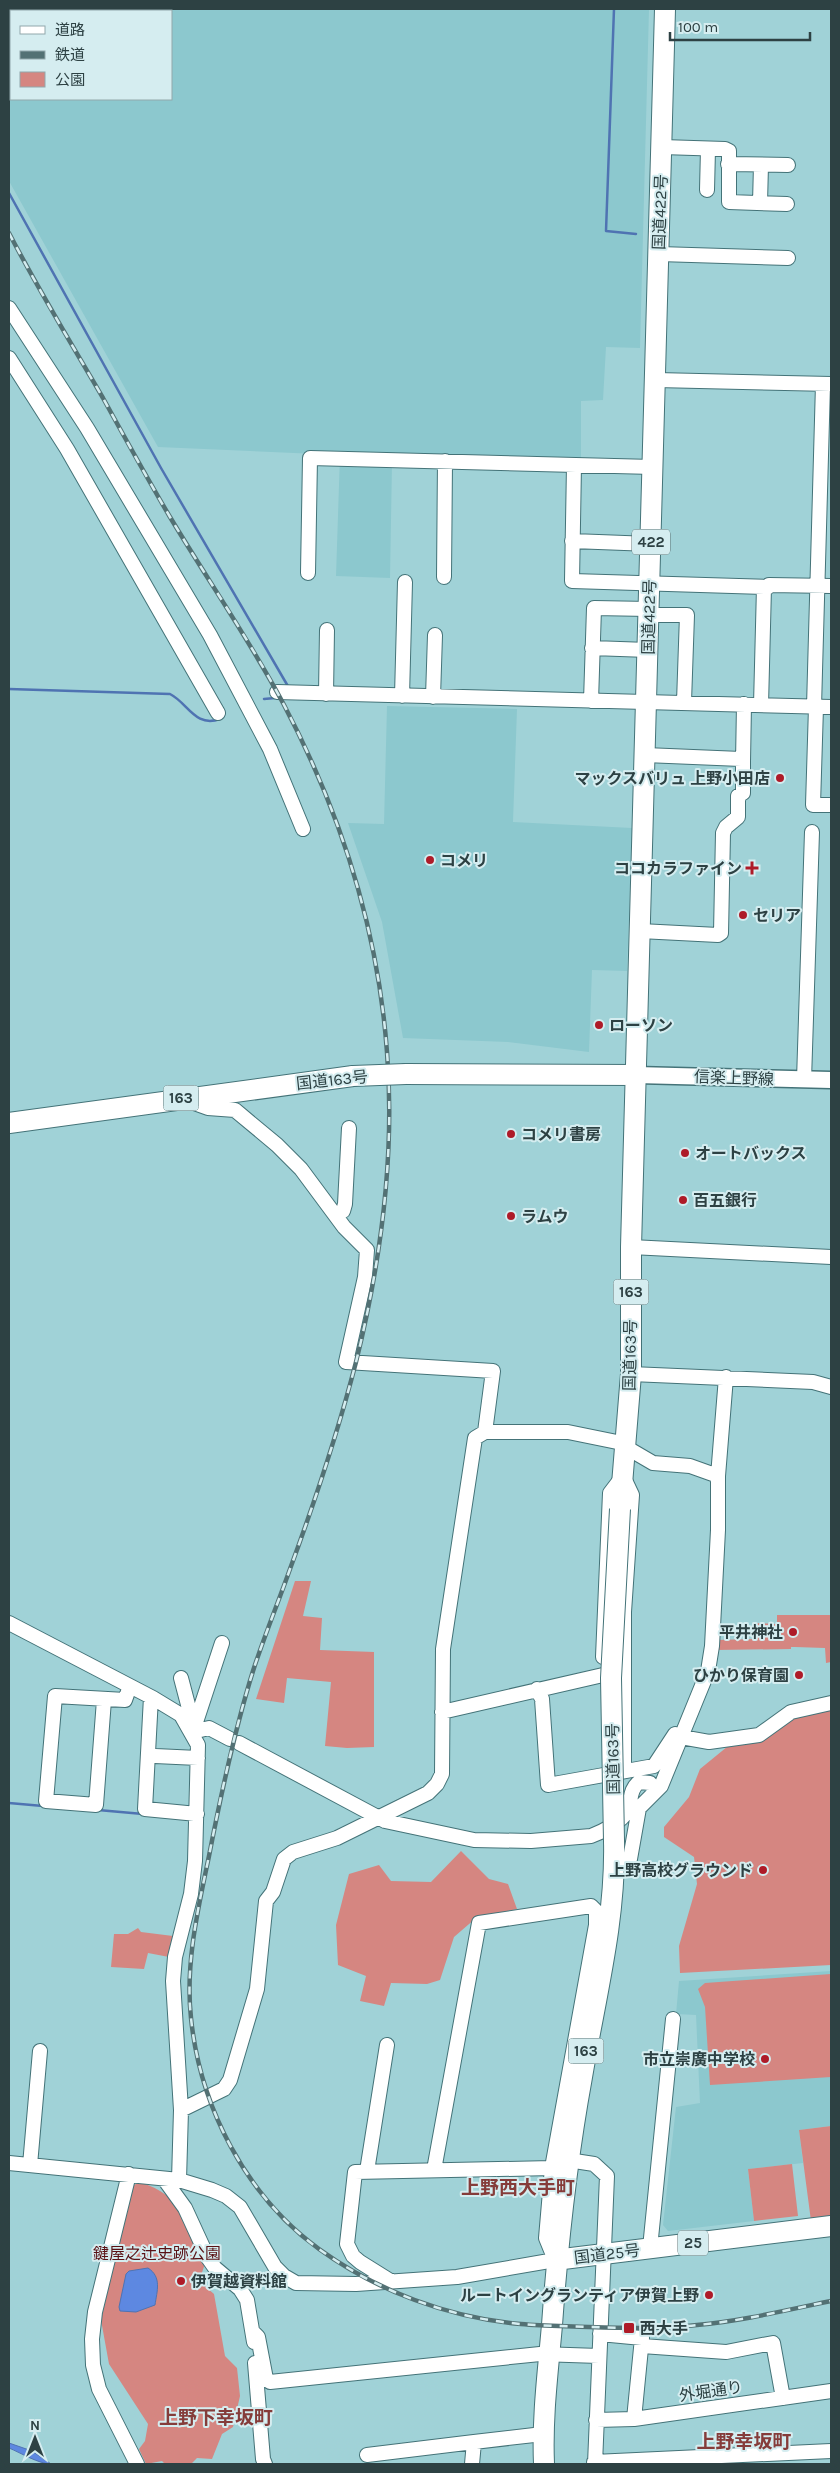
<svg xmlns="http://www.w3.org/2000/svg" width="840" height="2473" viewBox="0 0 840 2473" font-family="Karla,'Noto Sans JP',sans-serif">
	<style>
		.built { fill: #8cc8ce; fill-rule: evenodd }
		.green { fill: #d58681 }
		.water { fill: #5d88e1; stroke: #4f73b2 }
		.lines { fill: none; stroke-linecap: round; stroke-linejoin: round }
		.stream { stroke: #4f73b2; stroke-width: 2.5 }
		.minor-casing { stroke: #447378; stroke-width: 16 }
		.major-casing { stroke: #447378; stroke-width: 19 }
		.highway-casing { stroke: #447378; stroke-width: 22 }
		.minor { stroke: #fff; stroke-width: 14 }
		.major { stroke: #fff; stroke-width: 16 }
		.highway { stroke: #fff; stroke-width: 20 }
		.rail-casing { stroke: #537174; stroke-width: 4.5 }
		.rail { stroke: #d5edf0; stroke-width: 2.5; stroke-dasharray: 8; stroke-linecap: butt }
		.highway-bridge-casing { stroke: #447378; stroke-width: 22; stroke-linecap: butt }
		.highway-bridge { stroke: #fff; stroke-width: 20 }
		.poi-dot { fill: #ae1b28; stroke: #d5edf0; stroke-width: 2 }
		.labels { text-anchor: middle; dominant-baseline: central; stroke-width: 4; stroke-linejoin: round; paint-order: stroke }
		.shield { fill: #d5edf0; stroke: #5f7577; stroke-width: 1 }
		.shield-label { font-size: 15px; font-weight: bold; fill: #2d4143 }
		.street-label { font-size: 16px; fill: #2d4143; stroke: #d5edf0 }
		.poi-label { font-size: 16px; font-weight: bold; fill: #2d4143; stroke: #d5edf0; text-anchor: start }
		.park-label { font-size: 16px; fill: #5a1215; stroke: #d5edf0 }
		.quarter-label { font-size: 19px; font-weight: bold; fill: #853c3a; stroke: #d5edf0 }
	</style>
	<rect width="100%" height="100%" fill="#a0d2d7"/>
	<!-- built -->
	<path class="built" d="M9 9H649L640 348 606 347 603 400 581 401V461L392 462 390 578 336 576 340 455 158 447 9 181ZM11 11H171V99H11Z
		M387 706 517 709 513 822 632 828 627 971 592 970 589 1052 508 1042 403 1038 382 922 348 823 384 824Z
		M831 1971V2126L799 2130 803 2163 748 2169 754 2221 668 2231 663 2225 676 2107 700 2103 696 2015 676 2014 679 1981Z"/>
	<!-- green -->
	<path class="green" d="M295 1581H311L303 1616 322 1618 320 1650 374 1652V1747L347 1748 325 1746 331 1682 287 1678 284 1703 256 1699Z
		M777 1615H831V1662L826 1663 825 1648 795 1647H791V1649L715 1650V1640L756 1639 755 1623 777 1624Z
		M831 1706V1965L680 1973 679 1946 697 1884 694 1857 664 1837V1827L689 1797 700 1769 733 1742 792 1715Z
		M461 1851 489 1879 508 1884 517 1909 476 1918 454 1937 440 1980 427 1984 391 1983 384 2006 360 2001 366 1976 338 1965 336 1925 349 1874 379 1865 391 1881 431 1882Z
		M138 1928 141 1932 173 1936 169 1957 148 1953 144 1969 111 1967 114 1934H128Z
		M831 1974V2077L710 2085 705 2007 698 1989 705 1983Z
		M831 2126V2218L811 2221 799 2130Z
		M792 2164 798 2216 754 2221 748 2169Z
		M140 2182C184 2197 188 2222 206 2261L199 2281 214 2294 225 2356 237 2368 240 2396 233 2427 222 2434 212 2459 197 2458 191 2464H165L162 2461 146 2464 139 2449 145 2441 148 2424 109 2364 101 2320 132 2186Z"/>
	<!-- water -->
	<path class="water" d="M148 2268C162 2277 157 2291 155 2305L136 2312 120 2311 119 2307 126 2274 129 2271Z
		M9 2443 32 2451 51 2464C39 2464 21 2453 9 2448Z"/>
	<g class="lines">
		<!-- stream -->
		<path class="stream" d="M614 9 606 231 636 234
			M9 193 161 468 289 688
			M9 689 170 694C188 703 195 728 220 719
			M264 699 275 698
			M9 1803 43 1806
			M98 1810 143 1814"/>
		<!-- minor casing -->
		<g class="minor-casing">
			<path id="minor" d="M662 147 725 149 729 151V202L787 204
				M728 164 788 165
				M707 190 708 149
				M760 203 761 165
				M659 254 788 258
				M9 308 87 428 210 635 270 749 303 829
				M9 358 67 449 218 713
				M656 380 831 384
				M574 465 572 581 768 587 769 585 831 586
				M572 541 651 544
				M308 573 310 458 653 467
				M444 577 445 461
				M649 615H687L684 702
				M592 648 648 650
				M277 692 831 707
				M326 694 327 630
				M402 696 405 582
				M433 697 435 635
				M591 701 594 608 649 609
				M761 705 764 587
				M814 707 823 384
				M816 707 813 805H831
				M743 762 744 704
				M640 931 718 935 721 933 723 833 726 827 738 817V796L743 793V762L741 759 645 755
				M804 1080 812 832
				M190 1098 194 1103 208 1108 235 1110 277 1145 301 1169 344 1227 367 1250 365 1277 346 1362 493 1371 485 1432
				M336 1214 343 1211 345 1204 349 1128
				M631 1247 831 1257
				M631 1374 813 1382 831 1387
				M718 1476 726 1377
				M9 1623 153 1698 181 1715 198 1745 195 1861 191 1894 175 1957 173 1981 181 2110 179 2180
				M603 1657 610 1493 623 1476 632 1495 624 1612V1770
				M181 1678 192 1720
				M537 1689 542 1699 548 1785 654 1766 675 1734
				M151 1697 145 1809 197 1814
				M104 1700 96 1805 46 1801 55 1696 125 1700 130 1686
				M442 1712 603 1675
				M196 1722 222 1643
				M192 1732 209 1728 230 1739
				M681 1737 709 1742 759 1735 791 1712 831 1703
				M239 1743 385 1821 474 1840 531 1841 591 1836C602 1832 622 1822 627 1811 632 1800 629 1790 639 1782L650 1783 655 1791
				M155 1756 198 1758
				M181 2110 224 2089 230 2080 257 1989 266 1901 273 1892 284 1859 293 1852 337 1838 428 1793 437 1784 442 1774 443 1649 475 1438 485 1432H568L617 1442 653 1463 690 1466 718 1476V1530L712 1646 708 1671 661 1786 639 1808 630 1859 622 1864H614
				M568 2160 594 2164 607 2176 595 2464
				M9 2163 179 2180 212 2190 226 2196 240 2207 275 2267 284 2276 296 2283 356 2284 457 2277 555 2260 546 2238 552 2168 596 1925V1911L591 1906 479 1923 434 2170
				M30 2165 40 2051
				M367 2171 387 2045
				M129 2174 95 2312 92 2339 93 2365 99 2389 137 2464
				M164 2179 185 2208 208 2258 215 2268 240 2289 247 2300 254 2342
				M650 2248 673 2019
				M392 2282 360 2262 353 2256 347 2244 355 2172 552 2168
				M253 2332 258 2337 266 2379 270 2382 540 2354 599 2356
				M600 2334 642 2338 634 2419
				M642 2346 726 2352 773 2343 783 2398
				M255 2363 263 2459 265 2464
				M596 2420 634 2419 831 2391
				M367 2455 474 2442
				M594 2462 831 2451
				M472 2464 474 2442 543 2434"/>
		</g>
		<!-- major casing -->
		<g class="major-casing">
			<path id="major" d="M636 1075 831 1080"/>
		</g>
		<!-- highway casing -->
		<g class="highway-casing">
			<path id="highway" d="M406 1074 636 1075
				M9 1123 353 1076
				M620 1509 631 1374V1247L665 9
				M555 2260 831 2226
				M544 2464C542 2417 548 2371 552 2325 558 2241 567 2159 582 2077 595 1999 616 1921 614 1841"/>
		</g>
		<!-- minor -->
		<use href="#minor" class="minor"/>
		<!-- major -->
		<use href="#major" class="major"/>
		<!-- highway -->
		<use href="#highway" class="highway"/>
		<!-- rail casing -->
		<g class="rail-casing">
			<path id="rail" d="M9 233C38 289 71 343 103 398 125 438 147 478 170 517 207 579 249 639 283 703 340 811 378 929 387 1052 395 1155 381 1261 356 1362 338 1432 315 1501 290 1569 278 1603 264 1637 253 1671 234 1732 221 1794 209 1856 198 1909 185 1964 191 2018 200 2107 246 2196 319 2249 377 2291 449 2318 521 2324 543 2326 566 2326 589 2327 625 2328 661 2329 697 2325 742 2321 787 2310 831 2301"/>
		</g>
		<!-- rail -->
		<use href="#rail" class="rail"/>
		<!-- highway-bridge casing -->
		<g class="highway-bridge-casing">
			<path id="highway-bridge" d="M353 1076 406 1074
				M614 1841 611 1678 620 1509"/>
		</g>
		<!-- highway-bridge -->
		<use href="#highway-bridge" class="highway-bridge"/>
	</g>
	<!-- markers -->
	<g class="poi-dot">
		<circle cx="780" cy="778" r="5"/>
		<circle cx="430" cy="860" r="5"/>
		<path d="M749.5 860.5h5v5h5v5h-5v5h-5v-5h-5v-5h5z"/>
		<circle cx="743" cy="915" r="5"/>
		<circle cx="599" cy="1025" r="5"/>
		<circle cx="511" cy="1134" r="5"/>
		<circle cx="685" cy="1153" r="5"/>
		<circle cx="683" cy="1200" r="5"/>
		<circle cx="511" cy="1216" r="5"/>
		<circle cx="793" cy="1632" r="5"/>
		<circle cx="799" cy="1675" r="5"/>
		<circle cx="763" cy="1870" r="5"/>
		<circle cx="765" cy="2059" r="5"/>
		<circle cx="181" cy="2281" r="5"/>
		<circle cx="709" cy="2295" r="5"/>
		<rect x="623" y="2322" width="12" height="12" rx="2.5"/>
	</g>
	<g class="labels">
		<!-- shield labels -->
		<g class="shield">
			<rect x="632" y="529.5" width="38" height="25" rx="4"/>
			<rect x="163.5" y="1085.5" width="35" height="25" rx="4"/>
			<rect x="613.5" y="1279.5" width="35" height="25" rx="4"/>
			<rect x="568.5" y="2038.5" width="35" height="25" rx="4"/>
			<rect x="678" y="2230.5" width="30" height="25" rx="4"/>
		</g>
		<g class="shield-label">
			<text x="651" y="542">422</text>
			<text x="181" y="1098">163</text>
			<text x="631" y="1292">163</text>
			<text x="586" y="2051">163</text>
			<text x="693" y="2243">25</text>
		</g>
		<!-- street labels -->
		<g class="street-label">
			<text transform="translate(660 212) rotate(-88)">国道422号</text>
			<text transform="translate(649 617) rotate(-89)">国道422号</text>
			<text transform="translate(734 1078) rotate(2)">信楽上野線</text>
			<text transform="translate(332 1080) rotate(-6)">国道163号</text>
			<text transform="translate(630 1355) rotate(-89)">国道163号</text>
			<text transform="translate(613 1759) rotate(-91)">国道163号</text>
			<text transform="translate(607 2254) rotate(-7)">国道25号</text>
			<text transform="translate(711 2391) rotate(-8)">外堀通り</text>
		</g>
		<!-- poi labels -->
		<g class="poi-label">
			<text x="770" y="778" text-anchor="end">マックスバリュ 上野小田店</text>
			<text x="440" y="860">コメリ</text>
			<text x="742" y="868" text-anchor="end">ココカラファイン</text>
			<text x="753" y="915">セリア</text>
			<text x="609" y="1025">ローソン</text>
			<text x="521" y="1134">コメリ書房</text>
			<text x="695" y="1153">オートバックス</text>
			<text x="693" y="1200">百五銀行</text>
			<text x="521" y="1216">ラムウ</text>
			<text x="783" y="1632" text-anchor="end">平井神社</text>
			<text x="789" y="1675" text-anchor="end">ひかり保育園</text>
			<text x="753" y="1870" text-anchor="end">上野高校グラウンド</text>
			<text x="755" y="2059" text-anchor="end">市立崇廣中学校</text>
			<text x="191" y="2281">伊賀越資料館</text>
			<text x="699" y="2295" text-anchor="end">ルートイングランティア伊賀上野</text>
			<text x="640" y="2328">西大手</text>
		</g>
		<!-- park labels -->
		<g class="park-label">
			<text x="157" y="2253">鍵屋之辻史跡公園</text>
		</g>
		<!-- quarter labels -->
		<g class="quarter-label">
			<text x="518" y="2188">上野西大手町</text>
			<text x="216" y="2418">上野下幸坂町</text>
			<text x="744" y="2442">上野幸坂町</text>
		</g>
	</g>
	<!-- border -->
	<rect width="840" height="2473" fill="none" stroke="#2d4143" stroke-width="20"/>
	<!-- legend -->
	<rect x="10" y="10" width="162" height="90" fill="#d5edf0" stroke="#92a8ab"/>
	<rect x="20" y="26" width="25" height="8" fill="#ffffff" stroke="#92a8ab"/>
	<text x="55" y="35" font-size="15" fill="#2d4143">道路</text>
	<rect x="20" y="51" width="25" height="8" fill="#537174" stroke="#92a8ab"/>
	<text x="55" y="60" font-size="15" fill="#2d4143">鉄道</text>
	<rect x="20" y="72" width="25" height="15" fill="#d58681" stroke="#92a8ab"/>
	<text x="55" y="85" font-size="15" fill="#2d4143">公園</text>
	<!-- north arrow -->
	<g transform="translate(35 2438)" stroke="#d5edf0" stroke-width="4" paint-order="stroke">
	<path d="M0-4L9 19L0 12L-9 19Z" fill="#2d4143"/>
	<text y="-8" font-size="14" font-weight="bold" text-anchor="middle" fill="#2d4143">N</text>
	</g>
	<!-- scale -->
	<path d="M670 32v8h140v-8" fill="none" stroke="#2d4143" stroke-width="2.5"/>
	<text x="678" y="32" font-size="15" fill="#2d4143" stroke="#d5edf0" stroke-width="4" paint-order="stroke">100 m</text>
</svg>
